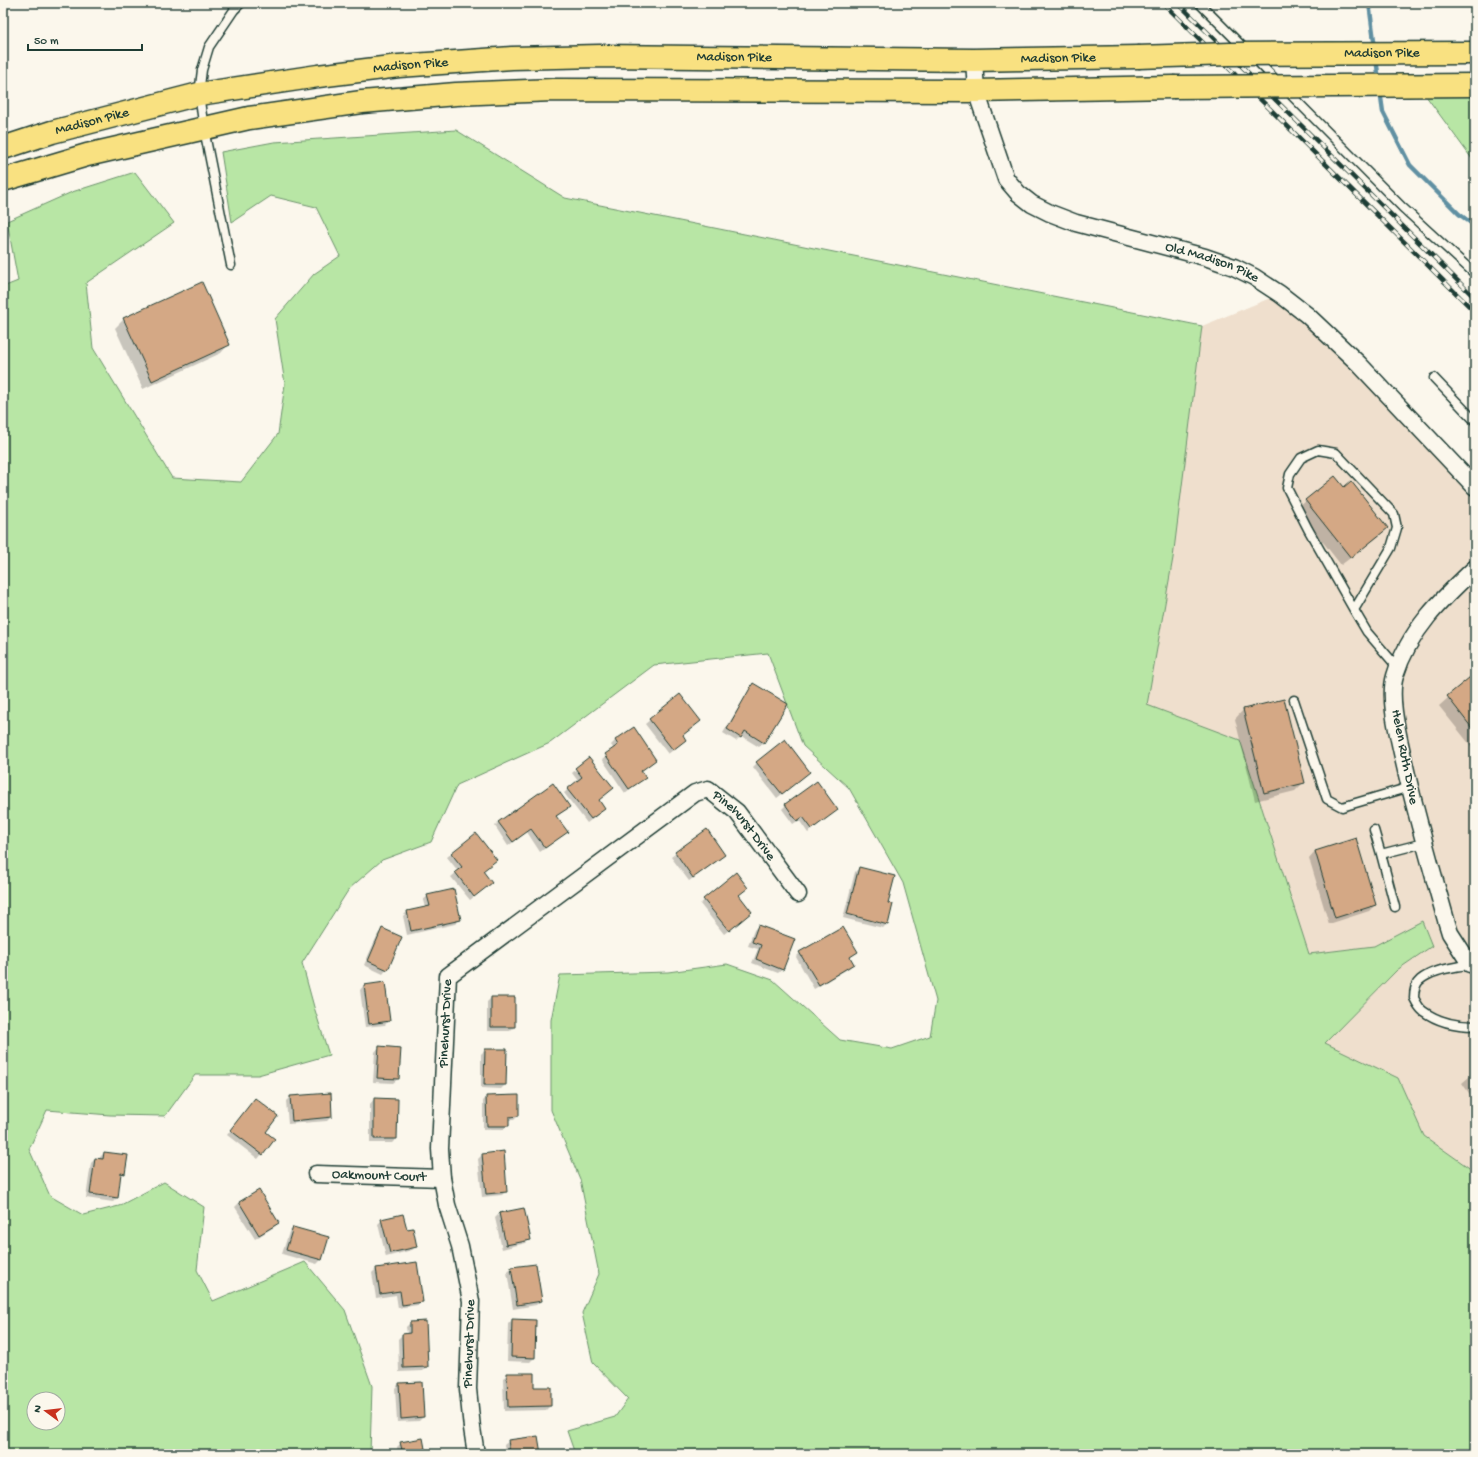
<svg xmlns="http://www.w3.org/2000/svg" width="1478" height="1457" viewBox="0 0 1478 1457" font-family="'Gochi Hand',sans-serif">
	<style>
		.built { fill: #efdfcd }
		.green { fill: #b8e6a5; stroke: #6c926c; fill-rule: evenodd }
		.shadow { fill: #0003 }
		.lines { fill: none; stroke-linecap: round; stroke-linejoin: round }
		.stream { stroke: #6190a2; stroke-width: 4.5 }
		.building { fill: #d4a885; stroke: #1f3d34 }
		.lane-casing { stroke: #1f3d34; stroke-width: 11 }
		.street-casing { stroke: #1f3d34; stroke-width: 19 }
		.primary-casing { stroke: #1f3d34; stroke-width: 25 }
		.lane { stroke: #fbf7ec; stroke-width: 8 }
		.street { stroke: #fbf7ec; stroke-width: 16 }
		.primary { stroke: #f9e181; stroke-width: 22 }
		.rail-casing { stroke: #1f3d34; stroke-width: 4.5 }
		.rail { stroke: #fbf7ec; stroke-width: 3; stroke-dasharray: 9; stroke-linecap: butt }
		.primary-bridge-casing { stroke: #1f3d34; stroke-width: 25; stroke-linecap: butt }
		.primary-bridge { stroke: #f9e181; stroke-width: 22 }
		.labels { text-anchor: middle; dominant-baseline: central; stroke-width: 3; stroke-linejoin: round; paint-order: stroke }
		.street-label { font-size: 14px; fill: #1f3d34; stroke: #fbf7ec }
	</style>
	<rect width="100%" height="100%" fill="#fbf7ec"/>
	<filter id="ink" filterUnits="userSpaceOnUse"><feTurbulence type="fractalNoise" baseFrequency=".025" numOctaves="2"/><feDisplacementMap in="SourceGraphic" scale="8" xChannelSelector="R" yChannelSelector="G"/><feConvolveMatrix kernelMatrix="1 2 1 2 8 2 1 2 1" color-interpolation-filters="sRGB"/></filter>
	<g filter="url(#ink)">
		<!-- built -->
		<path class="built" d="M1280 294 1475 487V1172L1424 1136 1398 1078 1325 1043 1397 970 1432 946 1422 921 1374 946 1309 954 1240 740 1147 705 1173 558 1202 326Z"/>
		<!-- green -->
		<path class="green" d="M1475 90V163L1426 96Z
			M456 130 565 198 1202 326 1173 558 1147 705 1240 740 1309 954 1374 946 1422 921 1432 946 1397 970 1325 1043 1398 1078 1424 1136 1475 1172V1454H575L567 1431 615 1417 628 1399 593 1363 582 1313 599 1274 580 1179 551 1110V1020L560 975 668 972 727 964 773 980 840 1040 892 1049 930 1036 936 1001 903 883 849 788 803 746 768 653 654 665 550 743 457 785 431 842 382 860 349 889 302 963 314 1007 329 1055 258 1075H195L165 1116 110 1115 47 1110 29 1149 50 1196 83 1215 119 1206 164 1182 204 1207 197 1270 213 1301 305 1262 345 1310 372 1386 370 1454H3V287L18 281 7 221 72 192 135 172 174 223 86 283 93 348 172 478 241 482 278 434 285 384 275 319 314 274 340 256 316 207 271 196 232 222 221 152 274 142ZM34 1399H58V1423H34Z"/>
		<!-- shadow -->
		<path class="shadow" d="M124 319 229 344 221 353 143 389 115 328Z
			M1343 489 1386 528 1378 537 1341 565 1297 509 1306 501Z
			M1475 674V751L1439 706Z
			M754 685 763 743 759 747 741 736 736 741 723 733 750 689Z
			M680 695 681 744 668 754 645 724Z
			M1243 710 1304 782 1295 791 1255 801 1235 719Z
			M634 728 640 771 644 778 625 793 602 759 614 749 611 745 615 741Z
			M589 758 600 813 587 823 564 793 578 781 572 773Z
			M757 763 805 776 777 798 753 767Z
			M786 805 837 810 808 833 799 820 793 824 782 809Z
			M564 811 556 817 562 836 540 852 527 832 508 846 495 826 499 822Z
			M707 830 720 859 689 881 671 857Z
			M476 834 482 871 491 883 470 900 451 877 458 871 447 857Z
			M1355 839 1375 905 1369 911 1329 924 1309 858 1315 851Z
			M859 868 886 904 887 924 883 928 843 918 855 872Z
			M736 874 738 896 747 916 724 934 700 904Z
			M428 896 460 920 455 924 407 935 403 916 407 912 425 908 423 900Z
			M758 926 783 969 778 973 752 963 758 949 748 946 754 930Z
			M382 930 387 969 383 974 364 965 378 934Z
			M856 952 849 958 853 964 849 968 814 989 796 957 800 953Z
			M384 983 389 1020 385 1025 365 1027 360 990 364 985Z
			M491 998 514 1027 510 1031H487V1002Z
			M379 1047 398 1079 393 1083 373 1082 375 1052Z
			M485 1050 505 1085 501 1089 481 1088V1054Z
			M1475 1072V1102L1462 1083Z
			M290 1097 331 1117 327 1121 288 1124 286 1101Z
			M487 1097 518 1116 514 1120H508V1125L504 1129 483 1130V1101Z
			M255 1099 265 1132 274 1139 258 1159 227 1135Z
			M374 1099 396 1139 392 1143H370V1104Z
			M104 1153 124 1173 120 1177 117 1198 113 1202 86 1198 91 1163 95 1159H100V1157Z
			M482 1155 506 1191 502 1195 482 1197 478 1159Z
			M258 1191 278 1223 274 1227 255 1239 235 1207 239 1203Z
			M524 1209 530 1239 526 1243 502 1249 495 1218 499 1214Z
			M382 1220 406 1231 416 1246 412 1250 386 1257 378 1224Z
			M293 1228 327 1238 321 1260 317 1264 282 1254 289 1232Z
			M511 1268 541 1301 536 1305 513 1309 507 1272Z
			M376 1269 422 1301 418 1305 398 1308 396 1295 376 1298 372 1273Z
			M512 1320 534 1358 530 1362 507 1361 508 1324Z
			M410 1323 427 1367 423 1371 399 1372 398 1339 402 1335 407 1334 406 1327Z
			M508 1374 533 1388 550 1406 546 1410 504 1411 503 1378Z
			M399 1384 423 1417 419 1421 397 1422 395 1388Z
			M509 1441 540 1454H506L504 1445Z
			M401 1443 425 1454H398L397 1447Z"/>
		<g class="lines">
			<!-- stream -->
			<path class="stream" d="M1369 3 1375 48
				M1376 59 1379 80
				M1380 91 1383 112 1410 165 1459 214 1475 226"/>
		</g>
		<!-- building -->
		<path class="building" d="M202 282 230 345 152 381 123 318Z
			M1335 476 1344 487 1351 481 1388 528 1351 558 1305 500Z
			M1475 673V732L1447 696Z
			M753 683 788 704 764 743 745 731 741 738 727 729Z
			M680 694 701 721 683 735 686 740 673 750 649 719Z
			M1284 699 1305 783 1264 793 1243 709Z
			M634 727 656 760 641 771 646 778 629 789 605 754 618 745 615 740Z
			M785 739 810 772 782 794 756 762Z
			M589 757 614 788 599 800 605 809 591 819 567 789 582 777 575 768Z
			M817 781 838 810 812 829 803 817 797 821 785 804Z
			M553 783 570 807 556 816 568 832 545 848 531 829 513 842 498 822Z
			M707 829 725 855 693 878 675 852Z
			M476 833 497 860 483 871 492 883 474 897 455 872 462 867 451 853Z
			M1356 838 1376 905 1335 918 1315 851Z
			M859 867 895 876 888 903 893 904 888 925 847 914Z
			M736 872 748 888 739 895 752 912 729 931 703 899Z
			M454 889 461 920 411 931 407 911 430 906 427 895Z
			M758 925 795 939 783 970 756 959 761 945 752 942Z
			M843 927 858 952 850 957 854 964 819 985 799 952Z
			M382 928 402 937 388 970 368 961Z
			M385 982 390 1021 369 1024 364 985Z
			M491 997H515V1027H491Z
			M379 1046 401 1048 399 1079 377 1078Z
			M485 1049H507L506 1085H484Z
			M331 1093 332 1117 292 1121 290 1096Z
			M519 1095V1116L509 1117V1126H487L486 1096Z
			M255 1098 278 1116 266 1132 275 1139 263 1155 230 1130Z
			M374 1098 398 1099 397 1139H374Z
			M504 1151 507 1192 486 1194 482 1154Z
			M104 1152 128 1155 125 1174 121 1173 118 1198 90 1194 95 1158 103 1159Z
			M259 1190 279 1223 259 1235 239 1202Z
			M524 1208 531 1240 506 1245 499 1213Z
			M403 1214 407 1229 413 1228 417 1247 390 1253 381 1219Z
			M293 1227 329 1237 322 1260 286 1250Z
			M417 1262 423 1302 402 1305 400 1291 380 1294 376 1268Z
			M536 1264 542 1301 517 1305 511 1267Z
			M512 1319 536 1320 535 1358 511 1357Z
			M426 1321 428 1367 403 1368 402 1334 410 1333V1322Z
			M507 1373H534V1387H551V1406L508 1407Z
			M422 1382 424 1417 401 1419 399 1383Z
			M538 1436 541 1454H510L508 1440Z
			M423 1438 426 1454H403L400 1442Z"/>
		<g class="lines">
			<!-- lane casing -->
			<g class="lane-casing">
				<path id="lane" d="M1199 3 1246 50
					M1254 58 1278 82
					M1286 90 1402 207 1475 274
					M231 265 204 129 199 94 202 70 209 47 234 10 241 3
					M1434 378 1475 421
					M1468 575 1475 584
					M1354 610 1391 548 1397 528 1394 514 1336 453 1318 450 1301 458 1290 474 1287 488 1308 529 1354 610 1367 632 1398 668
					M1294 700 1327 799 1342 807 1410 787
					M1374 830 1381 854
					M1395 907 1381 854 1424 843
					M1472 965 1470 964C1454 968 1433 969 1420 980 1415 984 1414 991 1414 998 1416 1002 1419 1008 1423 1011 1438 1022 1457 1026 1475 1026"/>
			</g>
			<!-- street casing -->
			<g class="street-casing">
				<g id="street">
					<path id="s1" d="M974 60 976 91 1006 179 1018 193 1032 204 1050 213 1076 223 1205 257 1234 267 1254 277 1280 294 1307 315 1359 364 1475 487"/>
					<path d="M1470 964 1450 933 1446 920C1431 867 1416 815 1404 762 1399 738 1388 699 1395 676 1409 630 1442 599 1475 568"/>
					<path id="s2" d="M316 1174 442 1178"/>
					<path id="s3" d="M476 1454 472 1428 468 1389 471 1301 460 1246 447 1205 442 1178 440 1149 448 976 695 793 708 789 737 812 798 894"/>
				</g>
			</g>
			<!-- primary casing -->
			<g class="primary-casing">
				<g id="primary">
					<path id="s4" d="M3 148 52 132 199 94 318 76 399 66 512 58 600 56 974 60 1138 57"/>
					<path d="M3 180 87 155 249 118 362 102 456 94 553 90 976 91 1173 87"/>
				</g>
			</g>
			<!-- lane -->
			<use href="#lane" class="lane"/>
			<!-- street -->
			<use href="#street" class="street"/>
			<!-- primary -->
			<use href="#primary" class="primary"/>
			<!-- rail casing -->
			<g class="rail-casing">
				<path id="rail" d="M1163 3 1475 312
					M1178 3 1475 298"/>
			</g>
			<!-- rail -->
			<use href="#rail" class="rail"/>
			<!-- primary-bridge casing -->
			<g class="primary-bridge-casing">
				<g id="primary-bridge">
					<path id="s5" d="M1138 57 1230 54 1475 53"/>
					<path d="M1173 87 1475 85"/>
				</g>
			</g>
			<!-- primary-bridge -->
			<use href="#primary-bridge" class="primary-bridge"/>
		</g>
	</g>
	<g class="labels">
		<!-- street labels -->
		<g class="street-label">
			<text stroke="none"><textPath href="#s5" startOffset="244">Madison Pike</textPath></text>
			<text stroke="none"><textPath href="#s4" startOffset="741">Madison Pike</textPath></text>
			<text stroke="none"><textPath href="#s4" startOffset="1065">Madison Pike</textPath></text>
			<text stroke="none"><textPath href="#s4" startOffset="417">Madison Pike</textPath></text>
			<text stroke="none"><textPath href="#s4" startOffset="93">Madison Pike</textPath></text>
			<text stroke="none"><textPath href="#s1" startOffset="350">Old Madison Pike</textPath></text>
			<text transform="translate(1404 757) rotate(79)">Helen Ruth Drive</text>
			<text stroke="none"><textPath href="#s3" startOffset="855">Pinehurst Drive</textPath></text>
			<text stroke="none"><textPath href="#s3" startOffset="435">Pinehurst Drive</textPath></text>
			<text stroke="none"><textPath href="#s2" startOffset="63">Oakmount Court</textPath></text>
			<text stroke="none"><textPath href="#s3" startOffset="111">Pinehurst Drive</textPath></text>
		</g>
	</g>
	<!-- margin -->
	<rect width="1478" height="1457" fill="none" stroke="#fbf7ec" stroke-width="16"/>
	<rect x="8" y="8" width="1462" height="1441" fill="none" stroke="#1f3d34" stroke-width="1.5" filter="url(#ink)"/>
	<!-- north arrow -->
	<g transform="translate(46 1411) rotate(285)"><circle r="19" fill="#fbf7ec" stroke="#a3ada2"/>
	<path d="M0-3L7 15L0 10L-7 15Z" fill="#c8321e"/>
	<text y="-6" font-size="11" font-weight="bold" text-anchor="middle" fill="#1f3d34">N</text>
	</g>
	<!-- scale -->
	<path d="M28 44v6h114v-6" fill="none" stroke="#1f3d34" stroke-width="2"/>
	<text x="34" y="44" font-size="12" fill="#1f3d34" stroke="#fbf7ec" stroke-width="3" paint-order="stroke">50 m</text>
</svg>
